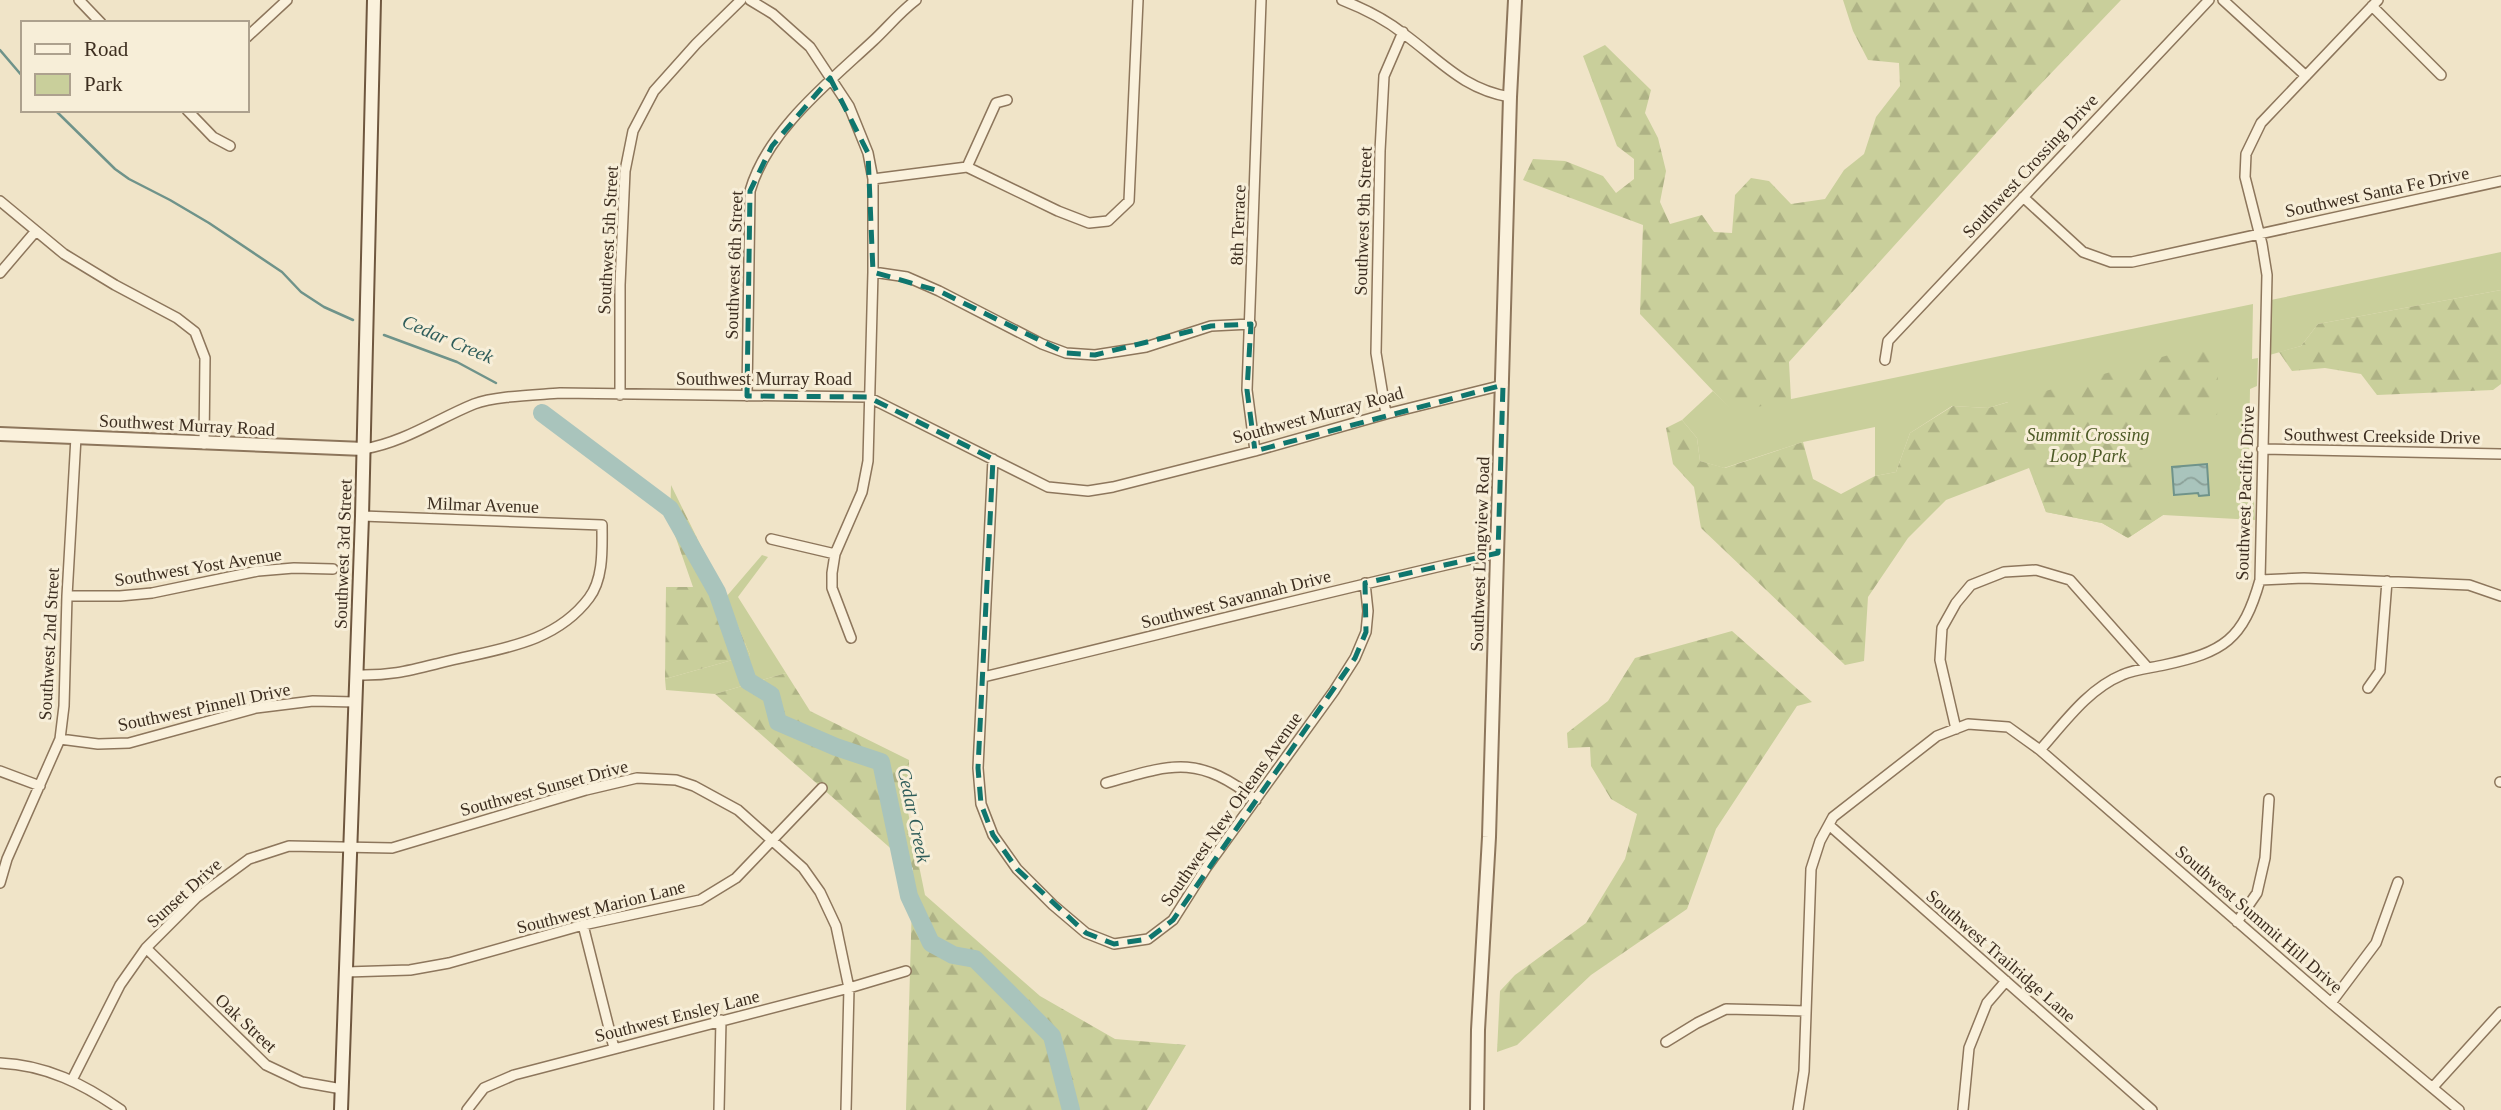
<svg xmlns="http://www.w3.org/2000/svg" width="2501" height="1110" viewBox="0 0 2501 1110" font-family="Georgia,serif">
	<style>
		.green { fill: #c9cf9b }
		.forest { fill: url(#forest-firs) }
		.water { fill: url(#water-waves); stroke: #6f938a; stroke-width: 2 }
		.lines { fill: none; stroke-linecap: round; stroke-linejoin: round }
		.stream { stroke: #6f938a; stroke-width: 2.5 }
		.river { stroke: #a9c4bc; stroke-width: 18 }
		.minor-casing { stroke: #8d765c; stroke-width: 12 }
		.tertiary-casing { stroke: #8d765c; stroke-width: 16 }
		.secondary-casing { stroke: #6f573f; stroke-width: 16 }
		.minor { stroke: #faf1dc; stroke-width: 9 }
		.tertiary { stroke: #faf1dc; stroke-width: 12 }
		.secondary { stroke: #faf1dc; stroke-width: 12 }
		.marked { fill: none; stroke: #0f766e; stroke-width: 5; stroke-dasharray: 14 9; stroke-linejoin: round }
		.labels { text-anchor: middle; dominant-baseline: central; stroke-width: 6; stroke-linejoin: round; paint-order: stroke }
		.street-label { font-size: 18px; fill: #3d2e20; stroke: #f7eed8 }
		.park-label { font-size: 18px; font-style: italic; fill: #4d5a26; stroke: #f7eed8 }
		.water-label { font-size: 19px; font-style: italic; fill: #2f5d5a; stroke: #f7eed8 }
	</style>
	<defs>
		<pattern id="forest-firs" width="22" height="20" patternUnits="userSpaceOnUse" patternTransform="scale(1.75)"><rect width="22" height="20" fill="#c9cf9b"/><path d="M5 1l3.5 6h-7zM16 11l3.5 6h-7z" fill="#aeb285"/></pattern>
		<pattern id="water-waves" width="16" height="10" patternUnits="userSpaceOnUse" patternTransform="scale(1.75)"><rect width="16" height="10" fill="#a9c4bc"/><path d="M0 5q4-4 8 0t8 0" fill="none" stroke="#8ba098"/></pattern>
	</defs>
	<rect width="100%" height="100%" fill="#f0e4c8"/>
	<!-- green -->
	<path class="green" d="M2501 252V290L2318 324 2301 346 2266 356V301Z
		M2253 304 2252 359 2258 358 2257 386 2250 389 2248 500H2254L2255 520 2163 515 2128 538 2102 523 2046 512 2008 402 1988 408 1952 406 1910 433 1896 472 1875 476V427L1803 442 1724 468 1700 461 1697 438 1682 420 1713 391 1733 411Z
		M762 555 768 557 738 597 786 673 715 694 666 690 665 679 750 655 726 597Z"/>
	<!-- forest -->
	<path class="forest" d="M1843 0H2121L2035 90 1789 362 1791 400 1733 412 1640 314 1643 225 1523 180 1533 159 1565 161 1603 176 1616 193 1634 179V159L1617 146 1583 56 1605 45 1651 90 1645 113 1658 138 1666 171 1660 202 1670 224 1702 215 1714 232 1732 233 1735 195 1751 178 1769 181 1791 204 1825 199 1844 170 1864 154 1876 117 1900 86 1899 63 1868 60 1853 31Z
		M2501 290V384L2493 390 2377 395 2361 374 2325 368 2292 371 2279 352 2301 346 2318 324Z
		M2196 347 2226 351 2233 360 2218 372 2217 419 2145 422 2142 457 2163 515 2128 538 2102 523 2046 512 2029 468 1946 500 1908 538 1868 597 1864 661 1845 665 1701 528 1694 487 1673 464 1666 428 1682 420 1697 438 1700 461 1725 468 1803 442 1813 479 1841 494 1875 476 1896 472 1910 433 1953 406 1988 408Z
		M671 485 726 597 750 655 665 679 666 587H693L670 521Z
		M1732 631 1812 702 1797 706 1716 829 1687 909 1591 975 1517 1045 1497 1052 1500 991 1515 975 1586 923 1625 859 1637 814 1611 799 1591 766 1590 747 1568 748 1567 733 1608 701 1635 658Z
		M786 673 810 711 909 760 908 812 925 895 1040 996 1115 1039 1186 1045 1147 1110H906L913 868 715 694Z"/>
	<!-- water -->
	<path class="water" d="M2207 464 2209 495 2199 496 2198 493 2174 495 2172 467Z"/>
	<g class="lines">
		<!-- stream -->
		<path class="stream" d="M0 50 23 77
			M55 110 115 169 129 179 170 200 209 223 282 272 301 292 324 307 353 320
			M384 335 457 362 496 383"/>
		<!-- river -->
		<path class="river" d="M542 413 670 509 717 592 748 681 771 695 778 722 836 747 881 762 909 896 931 943 953 955 975 959 1052 1036 1071 1110"/>
		<!-- minor casing -->
		<g class="minor-casing">
			<path id="minor" d="M79 0 101 23
				M750 0 773 14 810 47 849 106 868 153 873 179V272L868 461 862 492 835 554 832 573V588L851 638
				M1342 0C1365 9 1385 19 1404 34 1441 61 1463 89 1510 97
				M2223 0 2306 76
				M2372 6 2441 75
				M247 37 287 0
				M187 110 213 137 230 146
				M967 167 996 103 1007 100
				M873 179 967 167 1058 211 1089 223 1108 221 1129 201 1138 0
				M2023 197 2083 252 2111 262H2132L2501 181
				M0 201 64 254 115 285 177 318 195 332 205 358 204 444
				M873 272 907 277 939 291 1042 344 1066 353 1095 355 1146 347 1211 326 1251 324
				M0 273 35 232
				M1885 360 1888 341 2209 0
				M620 395V285L625 171 633 131 654 91 696 44 741 0
				M747 396 750 191C767 131 828 83 873 41 887 28 900 12 916 0
				M1386 414 1376 353 1380 151 1384 76 1403 32
				M364 449C405 442 437 419 474 404 495 396 536 395 560 393L868 397 1048 487 1088 491 1113 487 1255 451 1386 414 1503 385
				M2262 449 2501 454
				M1255 451 1247 390 1261 0
				M993 459 978 768 981 804 993 835 1017 869 1053 905 1086 933 1114 944 1148 939 1173 920 1206 868 1334 691 1355 658 1366 632 1368 611 1365 583
				M771 539 835 554
				M2260 580 2304 578 2469 585 2501 596
				M67 596H120L152 593 258 571 294 568 333 569
				M356 675C390 676 408 671 440 663 494 649 553 646 589 598 604 578 602 548 602 525L362 516
				M983 677C1154 636 1325 592 1498 553
				M2368 688 2380 671 2387 581
				M1956 729 1940 660 1942 628 1956 603 1971 585 2004 572 2036 570 2070 580 2148 668
				M60 739 98 744 129 743 256 708 313 701 355 702
				M2040 750C2064 723 2088 689 2122 675 2135 669 2151 668 2164 665 2224 652 2243 640 2260 580L2267 275 2262 244 2245 177 2246 154 2261 123 2378 0
				M0 771 40 786
				M2500 782H2501
				M1106 783C1173 764 1197 754 1256 800
				M1829 825 2152 1110
				M0 883 7 859 60 739 64 706 67 596 76 437
				M2237 922 2257 893 2265 858 2269 799
				M583 925 614 1048
				M146 948 266 1065 302 1082 342 1089
				M346 972 410 970 449 963 583 925 700 900 736 878 822 788
				M2331 1003 2376 943 2398 882
				M1666 1042 1697 1023 1726 1009 1806 1011
				M0 1063C46 1065 84 1084 121 1110
				M72 1080 120 985 146 948 196 898 249 859 289 846 392 848 586 790 637 778 676 780 694 786 738 810 803 868 820 892 836 926 849 988 846 1110
				M2433 1087 2501 1012
				M467 1110 484 1088 514 1075 849 988 906 971
				M719 1110 721 1020
				M1798 1110 1804 1071 1811 869 1820 841 1833 817 1937 736 1968 724 2008 727 2040 750 2331 1003 2459 1110
				M1963 1110 1969 1048 1987 1003 2006 981"/>
		</g>
		<!-- tertiary casing -->
		<g class="tertiary-casing">
			<path id="tertiary" d="M0 434 364 449
				M1477 1110 1478 1030 1489 837 1510 97 1515 0"/>
		</g>
		<!-- secondary casing -->
		<g class="secondary-casing">
			<path id="secondary" d="M341 1110 362 516 374 0"/>
		</g>
		<!-- minor -->
		<use href="#minor" class="minor"/>
		<!-- tertiary -->
		<use href="#tertiary" class="tertiary"/>
		<!-- secondary -->
		<use href="#secondary" class="secondary"/>
	</g>
	<!-- marked area -->
	<path class="marked" d="M830 78 868 153 873 272 939 291 1066 353 1095 355 1211 326 1251 324 1247 390 1255 451 1503 385 1498 553 1365 583 1366 632 1355 658 1173 920 1148 939 1114 944 1086 933 1017 869 993 835 981 804 978 768 993 459 868 397 747 396 750 191 772 146Z"/>
	<g class="labels">
		<!-- street labels -->
		<g class="street-label">
			<text transform="translate(2030 166) rotate(-47)">Southwest Crossing Drive</text>
			<text transform="translate(2377 192) rotate(-12)">Southwest Santa Fe Drive</text>
			<text transform="translate(1363 221) rotate(-88)">Southwest 9th Street</text>
			<text transform="translate(1238 225) rotate(-88)">8th Terrace</text>
			<text transform="translate(608 240) rotate(-87)">Southwest 5th Street</text>
			<text transform="translate(734 265) rotate(-88)">Southwest 6th Street</text>
			<text x="764" y="379">Southwest Murray Road</text>
			<text transform="translate(1318 415) rotate(-15)">Southwest Murray Road</text>
			<text transform="translate(187 425) rotate(3)">Southwest Murray Road</text>
			<text transform="translate(2382 436) rotate(1)">Southwest Creekside Drive</text>
			<text transform="translate(2245 493) rotate(-88)">Southwest Pacific Drive</text>
			<text transform="translate(483 505) rotate(2)">Milmar Avenue</text>
			<text transform="translate(343 554) rotate(-88)">Southwest 3rd Street</text>
			<text transform="translate(1480 554) rotate(-88)">Southwest Longview Road</text>
			<text transform="translate(198 567) rotate(-9)">Southwest Yost Avenue</text>
			<text transform="translate(1236 599) rotate(-14)">Southwest Savannah Drive</text>
			<text transform="translate(49 644) rotate(-87)">Southwest 2nd Street</text>
			<text transform="translate(204 707) rotate(-12)">Southwest Pinnell Drive</text>
			<text transform="translate(544 788) rotate(-15)">Southwest Sunset Drive</text>
			<text transform="translate(1231 809) rotate(-55)">Southwest New Orleans Avenue</text>
			<text transform="translate(184 893) rotate(-42)">Sunset Drive</text>
			<text transform="translate(601 907) rotate(-14)">Southwest Marion Lane</text>
			<text transform="translate(2259 919) rotate(41)">Southwest Summit Hill Drive</text>
			<text transform="translate(2001 956) rotate(41)">Southwest Trailridge Lane</text>
			<text transform="translate(677 1016) rotate(-14)">Southwest Ensley Lane</text>
			<text transform="translate(246 1023) rotate(43)">Oak Street</text>
		</g>
		<!-- park labels -->
		<g class="park-label">
			<text x="2088" y="435">Summit Crossing<tspan x="2088" dy="21">Loop Park</tspan></text>
		</g>
		<!-- water labels -->
		<g class="water-label">
			<text transform="translate(448 339) rotate(23)">Cedar Creek</text>
			<text transform="translate(914 815) rotate(78)">Cedar Creek</text>
		</g>
	</g>
	<!-- legend -->
	<rect x="21" y="21" width="228" height="91" fill="#f7eed8" stroke="#ada18e" stroke-width="2"/>
	<rect x="35" y="44" width="35" height="10" fill="#faf1dc" stroke="#ada18e" stroke-width="2"/>
	<text x="84" y="56" font-size="21" fill="#3d2e20">Road</text>
	<rect x="35" y="74" width="35" height="21" fill="#c9cf9b" stroke="#ada18e" stroke-width="2"/>
	<text x="84" y="91" font-size="21" fill="#3d2e20">Park</text>
</svg>
